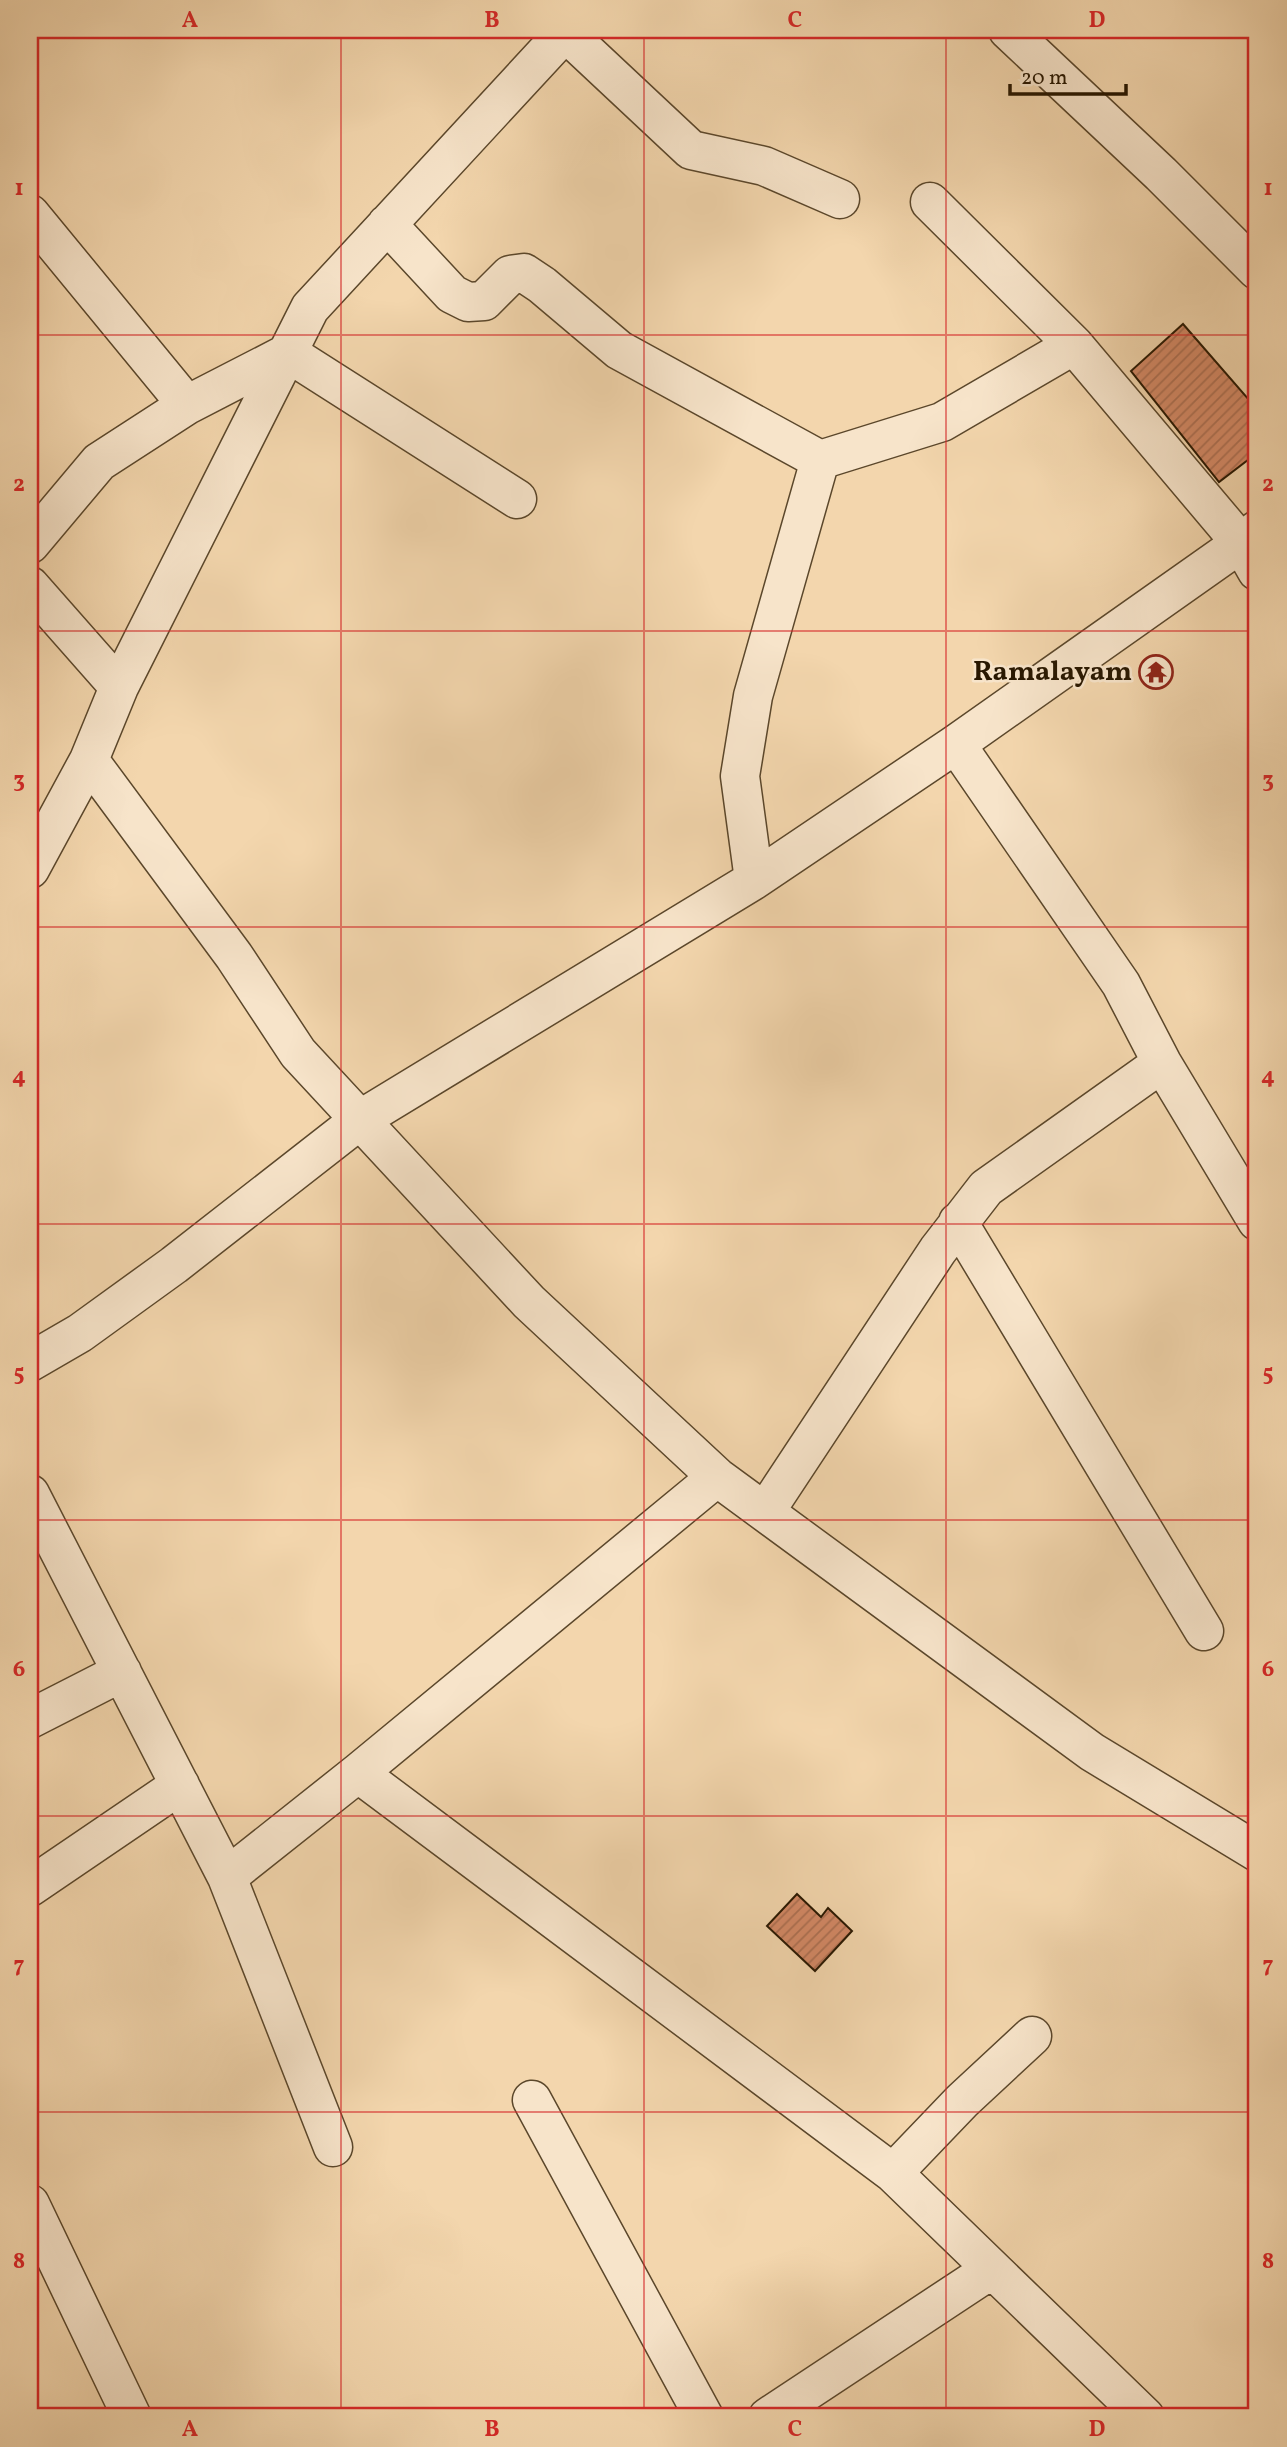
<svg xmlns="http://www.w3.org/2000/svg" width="1287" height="2447" viewBox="0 0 1287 2447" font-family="Vollkorn,serif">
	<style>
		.building { fill: url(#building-hatch); stroke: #281700; stroke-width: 2 }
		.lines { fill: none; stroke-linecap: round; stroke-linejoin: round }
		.street-casing { stroke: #5b472b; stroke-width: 41 }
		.street { stroke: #f7e4ca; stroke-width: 38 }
		.grid { fill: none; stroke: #d62828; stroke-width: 2; stroke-opacity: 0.55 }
		.labels { text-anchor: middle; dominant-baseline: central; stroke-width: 5; stroke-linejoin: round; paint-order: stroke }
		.poi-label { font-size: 28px; font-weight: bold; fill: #281700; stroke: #f7e4ca; text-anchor: end }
		.neatline { fill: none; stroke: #d62828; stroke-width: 2.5 }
		.grid-label { font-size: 23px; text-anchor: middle; font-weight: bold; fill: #d62828 }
	</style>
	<defs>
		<pattern id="building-hatch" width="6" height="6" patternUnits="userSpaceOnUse" patternTransform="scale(1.75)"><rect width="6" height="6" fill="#d48966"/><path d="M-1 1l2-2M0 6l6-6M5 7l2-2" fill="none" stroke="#ac6f52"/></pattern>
	</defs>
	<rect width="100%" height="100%" fill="#f3d6ad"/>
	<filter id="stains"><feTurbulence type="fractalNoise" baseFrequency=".00286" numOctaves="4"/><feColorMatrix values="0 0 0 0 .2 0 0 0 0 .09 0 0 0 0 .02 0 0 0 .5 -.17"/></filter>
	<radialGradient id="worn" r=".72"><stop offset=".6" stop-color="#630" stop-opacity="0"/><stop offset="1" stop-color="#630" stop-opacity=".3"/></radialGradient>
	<!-- building -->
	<path class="building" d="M1183 324 1257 409V453L1219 482 1131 371Z
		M797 1894 821 1917 828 1908 852 1931 815 1971 767 1926Z"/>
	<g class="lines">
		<!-- street casing -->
		<g class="street-casing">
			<path id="street" d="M1008 30 1161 174 1257 270
				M565 32 691 150 764 166 840 199
				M930 202 1074 345
				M30 214 187 405
				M387 224 452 294 468 302 484 301 510 275 524 273 542 285 619 350 820 460 942 422 1074 345 1241 543 1257 530
				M30 544 99 462 187 405 288 353 517 499
				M30 586 119 687
				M956 744 1121 984 1162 1063 1257 1221
				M89 760 234 956 298 1053 529 1302 717 1477 1092 1752 1257 1852
				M30 869 89 760 119 687 310 308 567 30
				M754 880 740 776 753 696 820 460
				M958 1222 1204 1631
				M30 1362 80 1333 174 1265 361 1119 754 880 956 744 1241 543 1257 571
				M717 1477 358 1773 893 2173 1145 2417
				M30 1494 227 1877 333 2147
				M765 1512 938 1250 986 1188 1162 1063
				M30 1719 122 1672
				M227 1877 358 1773
				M30 1887 180 1785
				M532 2100 704 2417
				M893 2173 962 2101 1032 2036
				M30 2204 132 2417
				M768 2417 992 2269"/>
		</g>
		<!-- street -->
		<use href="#street" class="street"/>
	</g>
	<!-- grid -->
	<path class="grid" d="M341 30V2417M644 30V2417M946 30V2417M30 335H1257M30 631H1257M30 927H1257M30 1224H1257M30 1520H1257M30 1816H1257M30 2112H1257"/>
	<!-- icons -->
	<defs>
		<g id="temple-ring" transform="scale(1.75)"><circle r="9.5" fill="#f7e4ca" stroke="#8f2418" stroke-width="1.5"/><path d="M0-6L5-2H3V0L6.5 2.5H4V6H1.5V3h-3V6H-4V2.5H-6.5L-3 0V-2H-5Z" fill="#8f2418"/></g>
	</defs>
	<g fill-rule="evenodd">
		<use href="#temple-ring" x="1156" y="672"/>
	</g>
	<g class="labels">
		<!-- poi labels -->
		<g class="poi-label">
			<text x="1132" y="672">Ramalayam</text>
		</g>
	</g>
	<!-- margin -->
	<rect width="1287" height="2447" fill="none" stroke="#f3d6ad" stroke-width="77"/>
	<!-- scale -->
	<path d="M1010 84v10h116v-10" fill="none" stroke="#281700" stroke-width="3.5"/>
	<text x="1021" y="84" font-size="21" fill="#281700" stroke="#f7e4ca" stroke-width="5" paint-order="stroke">20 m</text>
	<rect x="38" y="38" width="1210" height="2370" class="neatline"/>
	<g class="grid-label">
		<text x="190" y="27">A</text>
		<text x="492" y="27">B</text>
		<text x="795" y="27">C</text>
		<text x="1097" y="27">D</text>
		<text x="19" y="195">1</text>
		<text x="1268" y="195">1</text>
		<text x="19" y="491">2</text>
		<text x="1268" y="491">2</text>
		<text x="19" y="787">3</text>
		<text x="1268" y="787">3</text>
		<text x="19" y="1083">4</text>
		<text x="1268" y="1083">4</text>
		<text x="19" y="1380">5</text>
		<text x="1268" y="1380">5</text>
		<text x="19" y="1676">6</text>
		<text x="1268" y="1676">6</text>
		<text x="19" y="1972">7</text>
		<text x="1268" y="1972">7</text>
		<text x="19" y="2268">8</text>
		<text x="1268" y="2268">8</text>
		<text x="190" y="2436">A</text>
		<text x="492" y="2436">B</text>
		<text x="795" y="2436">C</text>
		<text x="1097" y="2436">D</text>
	</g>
	<rect width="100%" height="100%" filter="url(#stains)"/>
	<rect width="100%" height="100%" fill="url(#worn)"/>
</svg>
